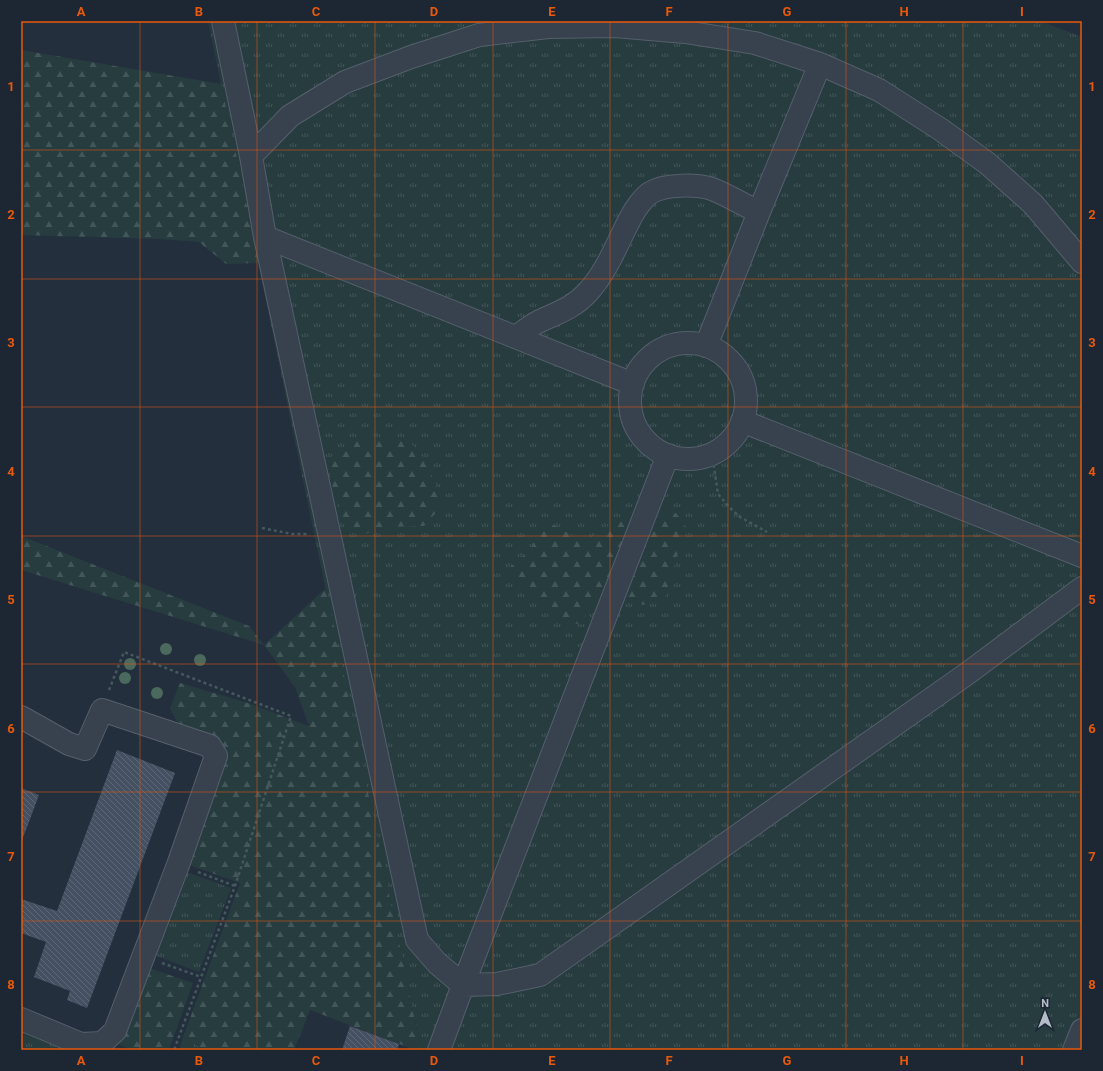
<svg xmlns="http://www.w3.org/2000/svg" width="1103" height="1071" viewBox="0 0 1103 1071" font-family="Roboto,sans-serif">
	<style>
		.grass { fill: url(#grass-tufts) }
		.forest { fill: url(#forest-firs) }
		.building { fill: url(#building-back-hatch) }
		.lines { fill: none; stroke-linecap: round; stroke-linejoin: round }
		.minor-casing { stroke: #565f6c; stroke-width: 24 }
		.path { stroke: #44595c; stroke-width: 2.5; stroke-dasharray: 3 3; stroke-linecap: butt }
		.minor { stroke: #38414e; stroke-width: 22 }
		.tree { fill: #4b6a5d }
		.grid { fill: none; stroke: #e8590c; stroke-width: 1; stroke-opacity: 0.55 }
		.neatline { fill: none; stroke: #e8590c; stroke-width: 1.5 }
		.grid-label { font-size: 13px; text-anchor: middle; font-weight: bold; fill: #e8590c }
	</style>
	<defs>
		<pattern id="grass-tufts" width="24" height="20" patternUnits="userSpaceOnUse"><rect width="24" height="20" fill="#263c3f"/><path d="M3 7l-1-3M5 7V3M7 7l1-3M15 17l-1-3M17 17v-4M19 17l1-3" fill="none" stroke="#435659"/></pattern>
		<pattern id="forest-firs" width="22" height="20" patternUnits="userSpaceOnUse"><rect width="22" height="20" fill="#263c3f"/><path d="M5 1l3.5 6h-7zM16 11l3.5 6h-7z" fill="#435659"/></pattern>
		<pattern id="building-back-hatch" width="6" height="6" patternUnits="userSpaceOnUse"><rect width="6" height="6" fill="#455162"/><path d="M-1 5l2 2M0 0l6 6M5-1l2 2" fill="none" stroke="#5d6877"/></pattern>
	</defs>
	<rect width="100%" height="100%" fill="#242f3e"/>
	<!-- grass -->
	<path class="grass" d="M208 21H1040L1082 37V1050H421Z
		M181 870 231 888 199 972 151 954Z
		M21 1024 85 1050H21Z
		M183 1037 205 1050H179Z"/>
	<!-- forest -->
	<path class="forest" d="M21 50 221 84 259 263 226 264 199 242 161 239 21 235Z
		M378 439C385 439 392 438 399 439 426 444 435 485 442 506L424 526 386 527 359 536 345 522 333 489 328 462 337 452 353 442Z
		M656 512 676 513 686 527 665 597C646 609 642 606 624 596Z
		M633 522 607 588 587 606 584 624 557 623 541 599 521 585 507 572 514 563 528 552 539 534 552 525C563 527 570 536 580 539 593 541 601 529 611 524 616 521 626 522 633 522Z
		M21 536 249 626 264 645 326 588 421 1050H415L310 1010 294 1050H205L183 1037 240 883 183 863 224 748 182 732 170 708 180 683 248 703 309 726 295 687 264 645 21 570Z
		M146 967 193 983 169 1050H133L117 1044Z"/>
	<!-- building -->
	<path class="building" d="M117 750 175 773 87 1008 67 1000 70 991 34 977 46 942 21 933V899L57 911Z
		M21 788 39 795 21 843Z
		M350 1026 399 1044 397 1050H342Z"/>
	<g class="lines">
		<!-- minor casing -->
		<g class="minor-casing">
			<path id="minor" d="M223 21 251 156 265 237 417 940 437 963 463 985 497 984 540 975 968 673 1082 588
				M251 156 290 116 345 82 411 57 479 35 548 27 615 26 685 32 755 43 820 64 879 90 940 129 987 163 1033 204 1082 262
				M265 237 633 384
				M516 337C523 332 530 326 538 322 557 313 573 308 587 293 608 270 617 243 631 217 635 209 643 198 650 193 664 184 697 184 712 189 728 195 743 205 759 212
				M630 401a58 58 0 1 1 116 0a58 58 0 1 1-116 0Z
				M706 346 759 212 820 64
				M742 421 1082 556
				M21 717 69 744 85 749 102 710 210 746 216 756 178 865 115 1031 102 1043 81 1044 21 1019
				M439 1050 463 985 668 455
				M1074 1050 1082 1030"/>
		</g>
		<!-- path -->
		<path class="path" d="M712 453 718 494 729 507 740 517 767 532
			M262 528 292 534H309
			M109 690 124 652 291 716 235 886 174 1050
			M198 872 235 886
			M162 963 201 977"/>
		<!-- minor -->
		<use href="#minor" class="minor"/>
	</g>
	<!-- trees -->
	<g class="tree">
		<circle cx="166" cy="649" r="6"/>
		<circle cx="200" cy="660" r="6"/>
		<circle cx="130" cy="664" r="6"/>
		<circle cx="125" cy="678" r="6"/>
		<circle cx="157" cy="693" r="6"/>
	</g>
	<!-- grid -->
	<path class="grid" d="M140 21V1050M257 21V1050M375 21V1050M493 21V1050M610 21V1050M728 21V1050M846 21V1050M963 21V1050M21 150H1082M21 279H1082M21 407H1082M21 536H1082M21 664H1082M21 792H1082M21 921H1082"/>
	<!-- border -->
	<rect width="1103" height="1071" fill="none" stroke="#1d2633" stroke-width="44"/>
	<!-- north arrow -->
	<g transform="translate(1045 1013)" stroke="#1d2633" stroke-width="3" paint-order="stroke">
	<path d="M0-3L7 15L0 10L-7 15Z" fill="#b4bcc9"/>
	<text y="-6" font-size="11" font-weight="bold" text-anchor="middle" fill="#b4bcc9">N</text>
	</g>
	<rect x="22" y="22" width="1059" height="1027" class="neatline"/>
	<g class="grid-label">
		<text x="81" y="16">A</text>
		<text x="199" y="16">B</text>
		<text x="316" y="16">C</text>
		<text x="434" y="16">D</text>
		<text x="552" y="16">E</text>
		<text x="669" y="16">F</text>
		<text x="787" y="16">G</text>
		<text x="904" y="16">H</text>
		<text x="1022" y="16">I</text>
		<text x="11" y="91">1</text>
		<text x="1092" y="91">1</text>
		<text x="11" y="219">2</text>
		<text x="1092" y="219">2</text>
		<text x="11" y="347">3</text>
		<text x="1092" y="347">3</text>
		<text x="11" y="476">4</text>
		<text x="1092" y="476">4</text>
		<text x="11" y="604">5</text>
		<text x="1092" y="604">5</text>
		<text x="11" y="733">6</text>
		<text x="1092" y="733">6</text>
		<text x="11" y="861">7</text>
		<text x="1092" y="861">7</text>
		<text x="11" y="989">8</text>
		<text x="1092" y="989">8</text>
		<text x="81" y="1065">A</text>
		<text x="199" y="1065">B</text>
		<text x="316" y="1065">C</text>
		<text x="434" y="1065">D</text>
		<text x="552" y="1065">E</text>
		<text x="669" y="1065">F</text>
		<text x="787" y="1065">G</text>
		<text x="904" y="1065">H</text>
		<text x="1022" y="1065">I</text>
	</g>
</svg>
